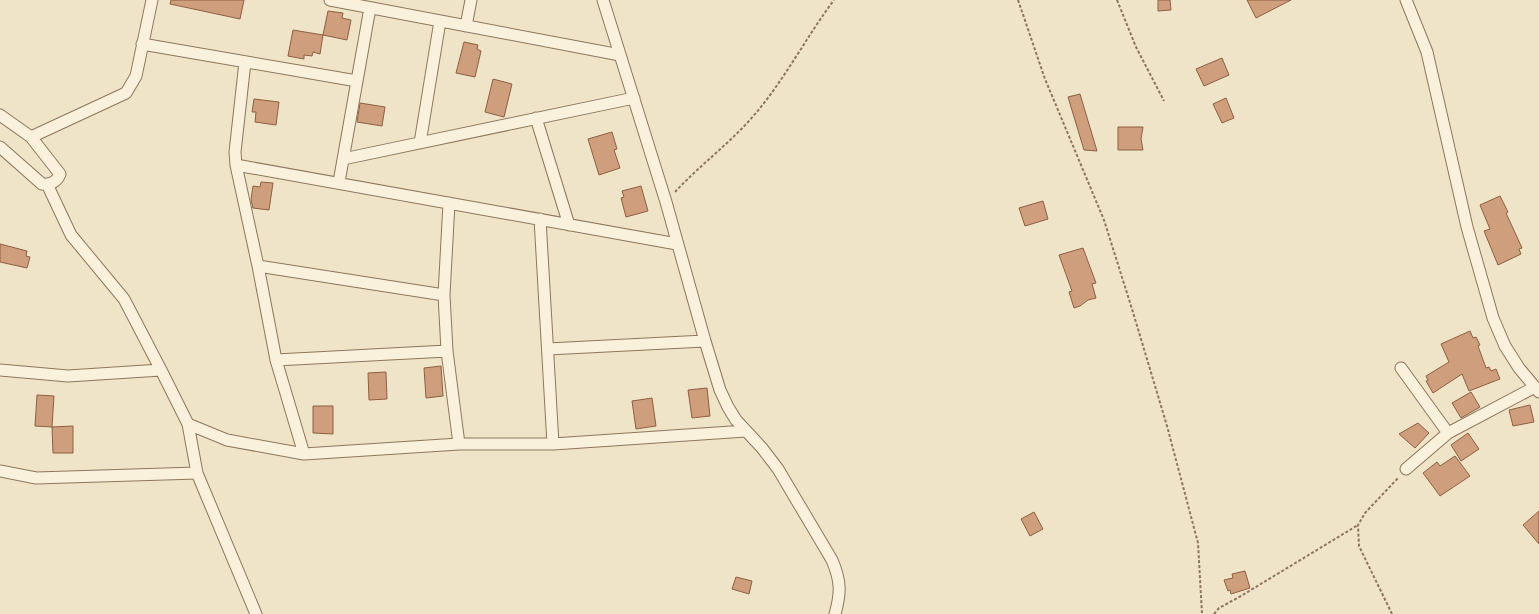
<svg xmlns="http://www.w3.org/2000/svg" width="1539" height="614" viewBox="0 0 1539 614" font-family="Bitter,serif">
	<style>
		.building { fill: #cf9f7d; stroke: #8d5f41 }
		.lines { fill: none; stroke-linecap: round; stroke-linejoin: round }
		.minor-casing { stroke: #8d765c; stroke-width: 13 }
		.path { stroke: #8d765c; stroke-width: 2; stroke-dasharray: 3 2; stroke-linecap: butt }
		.minor { stroke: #faf1dc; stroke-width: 11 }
	</style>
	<rect width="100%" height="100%" fill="#f0e4c8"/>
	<!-- building -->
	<path class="building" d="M171 0H244L240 19 170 4Z
		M1158 0H1170L1171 10 1158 11Z
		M1247 0H1291L1256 18Z
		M328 11 343 13 342 18 351 20 347 40 323 35Z
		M293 30 323 35 320 54 313 52 312 56 304 55V59L288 56Z
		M464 42 478 45 477 49 481 51 475 77 456 73Z
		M1222 58 1229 75 1204 86 1196 69Z
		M493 79 512 84 504 117 485 112Z
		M1080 94 1097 151 1084 150 1068 97Z
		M1226 98 1234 118 1222 123 1213 104Z
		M254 99 279 102 276 125 255 122 256 112H252Z
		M360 103 385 107 382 126 357 122Z
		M1118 127H1143L1141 139 1143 150H1118Z
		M612 132 617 149 614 150 620 168 599 175 588 139Z
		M261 182 273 183 269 210 253 208 251 200 253 186 260 187Z
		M641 186 648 211 626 217 621 198 624 197 622 191Z
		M1500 196 1508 212 1506 213 1522 248 1519 249 1521 254 1498 265 1484 231 1490 229 1480 205Z
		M1043 201 1048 219 1025 226 1019 208Z
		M0 244 27 251 26 256 30 257 27 268 0 262Z
		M1083 248 1096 283 1092 284 1096 298 1088 300 1080 306 1074 308 1069 292 1072 291 1059 255Z
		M1470 331 1473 338 1476 337 1480 345 1478 346 1486 368 1489 367 1491 371 1496 369 1500 379 1469 391 1462 374 1433 393 1426 381 1428 380 1426 376 1449 362 1441 344Z
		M441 366 443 396 426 398 424 368Z
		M386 372 387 399 369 400 368 373Z
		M707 388 710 416 692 418 688 390Z
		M1471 392 1480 407 1461 418 1452 403Z
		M37 395 54 396 52 427 35 426Z
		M652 398 656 426 636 429 632 401Z
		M1530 405 1534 422 1513 426 1509 410Z
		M313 406H333V434L313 433Z
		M1418 423 1429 433 1415 448 1399 434Z
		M73 426V453H53L52 427Z
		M1468 433 1479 449 1461 461 1451 445Z
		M1455 456 1470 476 1440 496 1423 473 1437 462 1440 466Z
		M1539 511V544L1523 525Z
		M1034 512 1043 529 1030 536 1021 519Z
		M1245 571 1250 588 1231 594 1230 590 1228 591 1224 580 1233 578 1232 574Z
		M736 577 752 581 749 594 732 589Z"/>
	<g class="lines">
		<!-- minor casing -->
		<g class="minor-casing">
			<path id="minor" d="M330 0 620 55
				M603 0 666 202 705 341 720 390 728 407 736 420 762 448 778 469 832 560C841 581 841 593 835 614
				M1406 0 1427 52 1467 227 1493 318 1505 346 1519 368 1539 392
				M466 26 471 0
				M142 44 357 81
				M245 62 235 152 236 165 258 266 276 360 304 454
				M0 115 31 137 56 169 60 174C57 182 50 185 42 184L0 147
				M536 118 569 225
				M31 137 126 93 136 76 152 0
				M420 143 440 21
				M343 159 634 98
				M236 165 677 244
				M339 182 370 8
				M47 184 71 235 124 299 161 370
				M449 203 444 295 447 351 459 444
				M540 219 553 444
				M258 266 444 295
				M548 349 705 341
				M276 360 447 351
				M1401 368 1448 433
				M0 370 68 376 161 370 188 424 227 440 304 454 459 444H553L746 431
				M188 424 197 473 256 614
				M1406 469 1448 433 1535 387
				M0 471 36 478 197 473"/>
		</g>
		<!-- path -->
		<path class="path" d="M1018 0 1045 79 1104 220 1132 309 1167 426 1198 543 1202 614
			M1117 0 1136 47 1164 101
			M675 192C698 167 725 147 748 122 782 85 804 40 834 0
			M1214 614 1219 608 1241 596 1358 525
			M1392 614 1359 546 1358 525 1365 513 1398 478"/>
		<!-- minor -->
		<use href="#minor" class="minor"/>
	</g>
</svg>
